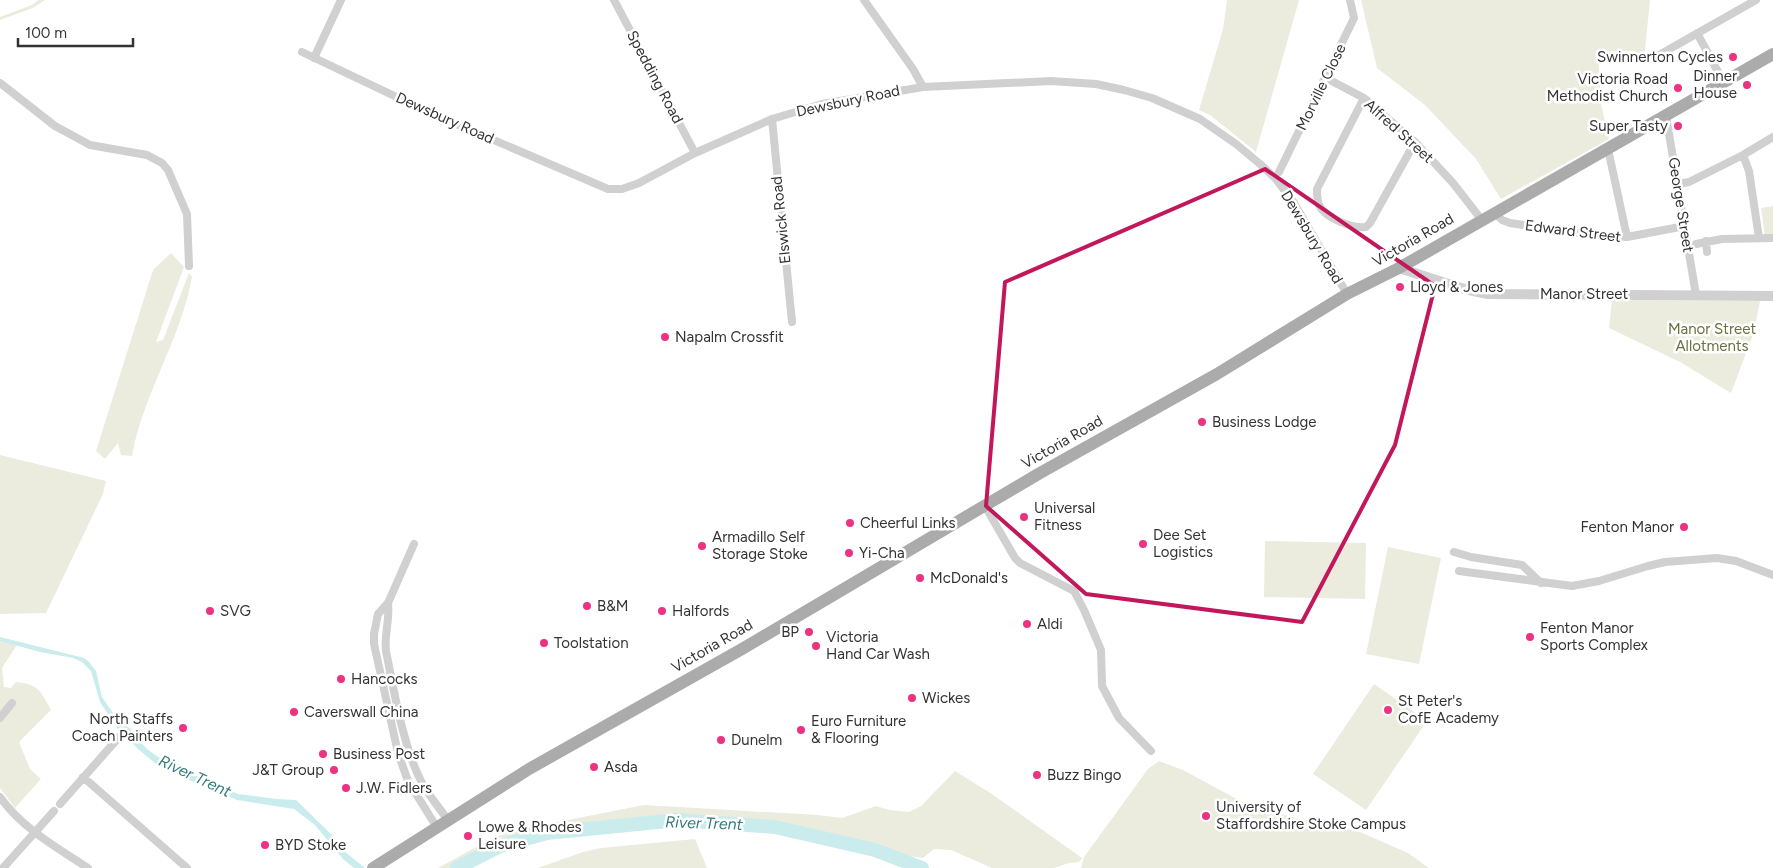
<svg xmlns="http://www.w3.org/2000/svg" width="1773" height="868" viewBox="0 0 1773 868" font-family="Figtree,sans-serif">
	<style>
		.green { fill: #ebecde }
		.water { fill: #cbeced }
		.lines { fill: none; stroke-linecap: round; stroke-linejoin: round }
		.river { stroke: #cbeced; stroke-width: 14 }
		.minor { stroke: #d0d0d0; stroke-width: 8 }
		.tertiary { stroke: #d0d0d0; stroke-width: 10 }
		.primary { stroke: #ababab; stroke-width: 12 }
		.marked { fill: none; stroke: #c2185b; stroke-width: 4; stroke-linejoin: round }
		.poi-dot { fill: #eb3381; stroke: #fff; stroke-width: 2 }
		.labels { text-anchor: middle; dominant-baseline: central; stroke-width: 5; stroke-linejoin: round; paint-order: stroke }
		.poi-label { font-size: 15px; fill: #333; stroke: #fff; text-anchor: start }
		.street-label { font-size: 15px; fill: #333; stroke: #fff }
		.park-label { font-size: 15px; fill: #68713d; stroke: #fff }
		.water-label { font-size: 16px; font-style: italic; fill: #337b7e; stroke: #fff }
	</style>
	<rect width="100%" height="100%" fill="#fff"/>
	<!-- green -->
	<path class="green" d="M38 0H45L33 8 0 20V17L32 5Z
		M1227 0H1299L1256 152 1210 115 1199 110 1223 29Z
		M1361 0H1650L1644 60 1634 51 1598 52 1601 104 1609 139 1501 199 1476 159 1425 105 1377 68Z
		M1773 206V238L1765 237 1761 208Z
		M171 253 184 267 156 342 163 340 189 273 192 277C181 339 143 394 132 456L121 455 118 443 105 459 96 451 153 270Z
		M1612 300 1760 301 1754 332 1731 393 1680 362 1609 328Z
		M0 455 106 481 103 494 46 613 0 614Z
		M1265 541 1366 543 1365 599 1264 597Z
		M1388 547 1441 558 1419 664 1366 654Z
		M0 639 18 643 2 668 4 687 11 688 16 682C38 684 41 691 51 710L19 742 30 769 41 779 15 808 0 788Z
		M1374 684 1427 721 1366 810 1313 774Z
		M1159 761 1183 770 1244 803 1261 810 1360 832 1408 853 1429 868H1081L1084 857 1148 769Z
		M955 771 992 794 1082 858 1079 862 1069 863 1054 868H992L951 850 934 849 923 858 907 856 850 838 772 823 724 818 675 816 641 817 532 834 497 844 453 868H438L491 839 512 831 644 805 818 815 842 818 876 806 889 810 909 812 921 806Z
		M695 839 707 868H538L583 852 601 848Z"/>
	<!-- water -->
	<path class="water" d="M0 637 84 658 89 662 96 671 102 697 113 713 119 721 131 729 137 738 147 749 168 764 238 794 277 799 296 800 331 834 344 851 365 868H354L343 859 315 825 294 809 237 800 218 792 206 788 156 764 138 749 117 728 100 702 91 671 82 662 73 658 40 652 0 641Z"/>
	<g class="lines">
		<!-- river -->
		<path class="river" d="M457 868 500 846 547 833 678 820 775 827 875 850 922 868"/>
		<!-- minor -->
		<path class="minor" d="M614 0 695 153
			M864 0 913 69 923 87
			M1697 33 1724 83
			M302 52 426 111 608 189H622L639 183 695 153 772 119 822 104 923 87 1051 81 1096 84 1124 90 1152 98 1200 119 1236 144 1260 164 1276 179 1294 203 1347 294
			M314 58 341 0
			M1652 59 1756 0
			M1326 78 1364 98 1415 142 1453 183 1481 219
			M0 83 55 126 90 145 147 155 162 163 168 170 187 214 189 266
			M1364 98 1317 189C1317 194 1317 200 1319 205 1325 218 1353 229 1366 227L1370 223 1415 142
			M1666 116 1696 295
			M772 119 792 322
			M1608 149 1627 237
			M1743 155 1749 171 1759 238
			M1279 172 1354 18 1350 0
			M1678 184 1689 182 1743 155 1773 137
			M1494 212 1502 220 1510 223 1590 235 1627 237 1685 226
			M1706 241 1707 252
			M1696 244 1722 239 1773 238
			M985 506 1015 558 1020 563 1074 591 1084 610 1101 650 1102 686 1119 718 1151 751
			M414 544 388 603 378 614 374 634V644L398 753 408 781 436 826
			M1454 552 1471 557 1522 565 1541 583
			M1459 571 1572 586 1599 581 1648 566 1665 562 1717 558 1736 561 1773 575
			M388 603C390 620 384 635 386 651 394 691 403 746 421 781 428 795 439 807 447 819
			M0 718 12 703
			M83 777 187 868
			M0 797C22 828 56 847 88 868
			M60 804 120 736
			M3 868 54 811"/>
		<!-- tertiary -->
		<path class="tertiary" d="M1399 268 1464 289 1488 294 1773 296"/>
		<!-- primary -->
		<path class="primary" d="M373 868 529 769 742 649 1040 473 1217 374 1347 294 1399 268 1773 54"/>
	</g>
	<!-- marked area -->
	<path class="marked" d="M1265 169 1435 286 1395 445 1302 622 1086 594 986 506 1005 282Z"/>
	<!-- markers -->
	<g class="poi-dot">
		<circle cx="1733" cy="57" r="5"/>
		<circle cx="1747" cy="85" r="5"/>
		<circle cx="1678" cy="88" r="5"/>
		<circle cx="1678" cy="126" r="5"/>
		<circle cx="1400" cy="287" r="5"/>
		<circle cx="665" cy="337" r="5"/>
		<circle cx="1202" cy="422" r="5"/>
		<circle cx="1024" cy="517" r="5"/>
		<circle cx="850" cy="523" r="5"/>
		<circle cx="1684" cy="527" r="5"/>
		<circle cx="1143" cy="544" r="5"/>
		<circle cx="702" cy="546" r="5"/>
		<circle cx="849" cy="553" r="5"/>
		<circle cx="920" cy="578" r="5"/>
		<circle cx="587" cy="606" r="5"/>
		<circle cx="210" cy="611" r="5"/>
		<circle cx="662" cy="611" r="5"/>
		<circle cx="1027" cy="624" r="5"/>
		<circle cx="809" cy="632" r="5"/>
		<circle cx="1530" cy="637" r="5"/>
		<circle cx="544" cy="643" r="5"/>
		<circle cx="816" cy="646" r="5"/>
		<circle cx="341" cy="679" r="5"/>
		<circle cx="912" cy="698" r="5"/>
		<circle cx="1388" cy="710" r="5"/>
		<circle cx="294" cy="712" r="5"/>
		<circle cx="183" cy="728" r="5"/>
		<circle cx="801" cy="730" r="5"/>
		<circle cx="721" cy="740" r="5"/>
		<circle cx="323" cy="754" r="5"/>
		<circle cx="594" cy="767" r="5"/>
		<circle cx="334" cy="770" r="5"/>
		<circle cx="1037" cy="775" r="5"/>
		<circle cx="346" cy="788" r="5"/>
		<circle cx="1206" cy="816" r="5"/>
		<circle cx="468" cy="836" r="5"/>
		<circle cx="265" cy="845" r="5"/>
	</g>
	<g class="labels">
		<!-- poi labels -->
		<g class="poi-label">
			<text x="1723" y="57" text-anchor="end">Swinnerton Cycles</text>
			<text x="1737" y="76" text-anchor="end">Dinner<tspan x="1737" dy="17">House</tspan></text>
			<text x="1668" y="79" text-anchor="end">Victoria Road<tspan x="1668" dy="17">Methodist Church</tspan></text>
			<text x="1668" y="126" text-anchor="end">Super Tasty</text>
			<text x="1410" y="287">Lloyd &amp; Jones</text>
			<text x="675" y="337">Napalm Crossfit</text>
			<text x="1212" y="422">Business Lodge</text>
			<text x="1034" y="508">Universal<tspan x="1034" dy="17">Fitness</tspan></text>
			<text x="860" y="523">Cheerful Links</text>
			<text x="1674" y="527" text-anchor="end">Fenton Manor</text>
			<text x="1153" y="535">Dee Set<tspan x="1153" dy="17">Logistics</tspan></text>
			<text x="712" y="537">Armadillo Self<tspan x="712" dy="17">Storage Stoke</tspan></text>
			<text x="859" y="553">Yi-Cha</text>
			<text x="930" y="578">McDonald's</text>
			<text x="597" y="606">B&amp;M</text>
			<text x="220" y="611">SVG</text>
			<text x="672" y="611">Halfords</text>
			<text x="1037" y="624">Aldi</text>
			<text x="1540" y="628">Fenton Manor<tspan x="1540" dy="17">Sports Complex</tspan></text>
			<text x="799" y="632" text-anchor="end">BP</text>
			<text x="826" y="637">Victoria<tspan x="826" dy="17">Hand Car Wash</tspan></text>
			<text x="554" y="643">Toolstation</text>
			<text x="351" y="679">Hancocks</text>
			<text x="922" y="698">Wickes</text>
			<text x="1398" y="701">St Peter's<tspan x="1398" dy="17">CofE Academy</tspan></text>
			<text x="304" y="712">Caverswall China</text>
			<text x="173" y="719" text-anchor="end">North Staffs<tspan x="173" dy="17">Coach Painters</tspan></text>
			<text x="811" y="721">Euro Furniture<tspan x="811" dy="17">&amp; Flooring</tspan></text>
			<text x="731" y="740">Dunelm</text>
			<text x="333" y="754">Business Post</text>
			<text x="604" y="767">Asda</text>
			<text x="324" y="770" text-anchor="end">J&amp;T Group</text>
			<text x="1047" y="775">Buzz Bingo</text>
			<text x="356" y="788">J.W. Fidlers</text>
			<text x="1216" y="807">University of<tspan x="1216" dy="17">Staffordshire Stoke Campus</tspan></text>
			<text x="478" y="827">Lowe &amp; Rhodes<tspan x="478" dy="17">Leisure</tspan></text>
			<text x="275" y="845">BYD Stoke</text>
		</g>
		<!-- street labels -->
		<g class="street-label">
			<text transform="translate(655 77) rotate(62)">Spedding Road</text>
			<text transform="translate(1321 87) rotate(-64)">Morville Close</text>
			<text transform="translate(848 101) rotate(-12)">Dewsbury Road</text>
			<text transform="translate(445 118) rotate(24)">Dewsbury Road</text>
			<text transform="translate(1399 131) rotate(42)">Alfred Street</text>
			<text transform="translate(1681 205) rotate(81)">George Street</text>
			<text transform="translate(781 220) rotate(-96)">Elswick Road</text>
			<text transform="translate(1573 231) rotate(7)">Edward Street</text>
			<text transform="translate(1312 237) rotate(59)">Dewsbury Road</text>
			<text transform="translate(1413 240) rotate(-30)">Victoria Road</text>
			<text x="1584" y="294">Manor Street</text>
			<text transform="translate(1062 442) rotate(-30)">Victoria Road</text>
			<text transform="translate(712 646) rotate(-30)">Victoria Road</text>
		</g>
		<!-- park labels -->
		<g class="park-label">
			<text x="1712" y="329">Manor Street<tspan x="1712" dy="17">Allotments</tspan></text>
		</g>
		<!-- water labels -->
		<g class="water-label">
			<text transform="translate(195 776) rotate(25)">River Trent</text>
			<text transform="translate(704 823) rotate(2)">River Trent</text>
		</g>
	</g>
	<!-- scale -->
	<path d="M18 38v8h115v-8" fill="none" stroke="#333333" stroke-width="2.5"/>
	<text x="25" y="38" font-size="15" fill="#333333" stroke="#ffffff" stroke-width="4" paint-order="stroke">100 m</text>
</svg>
